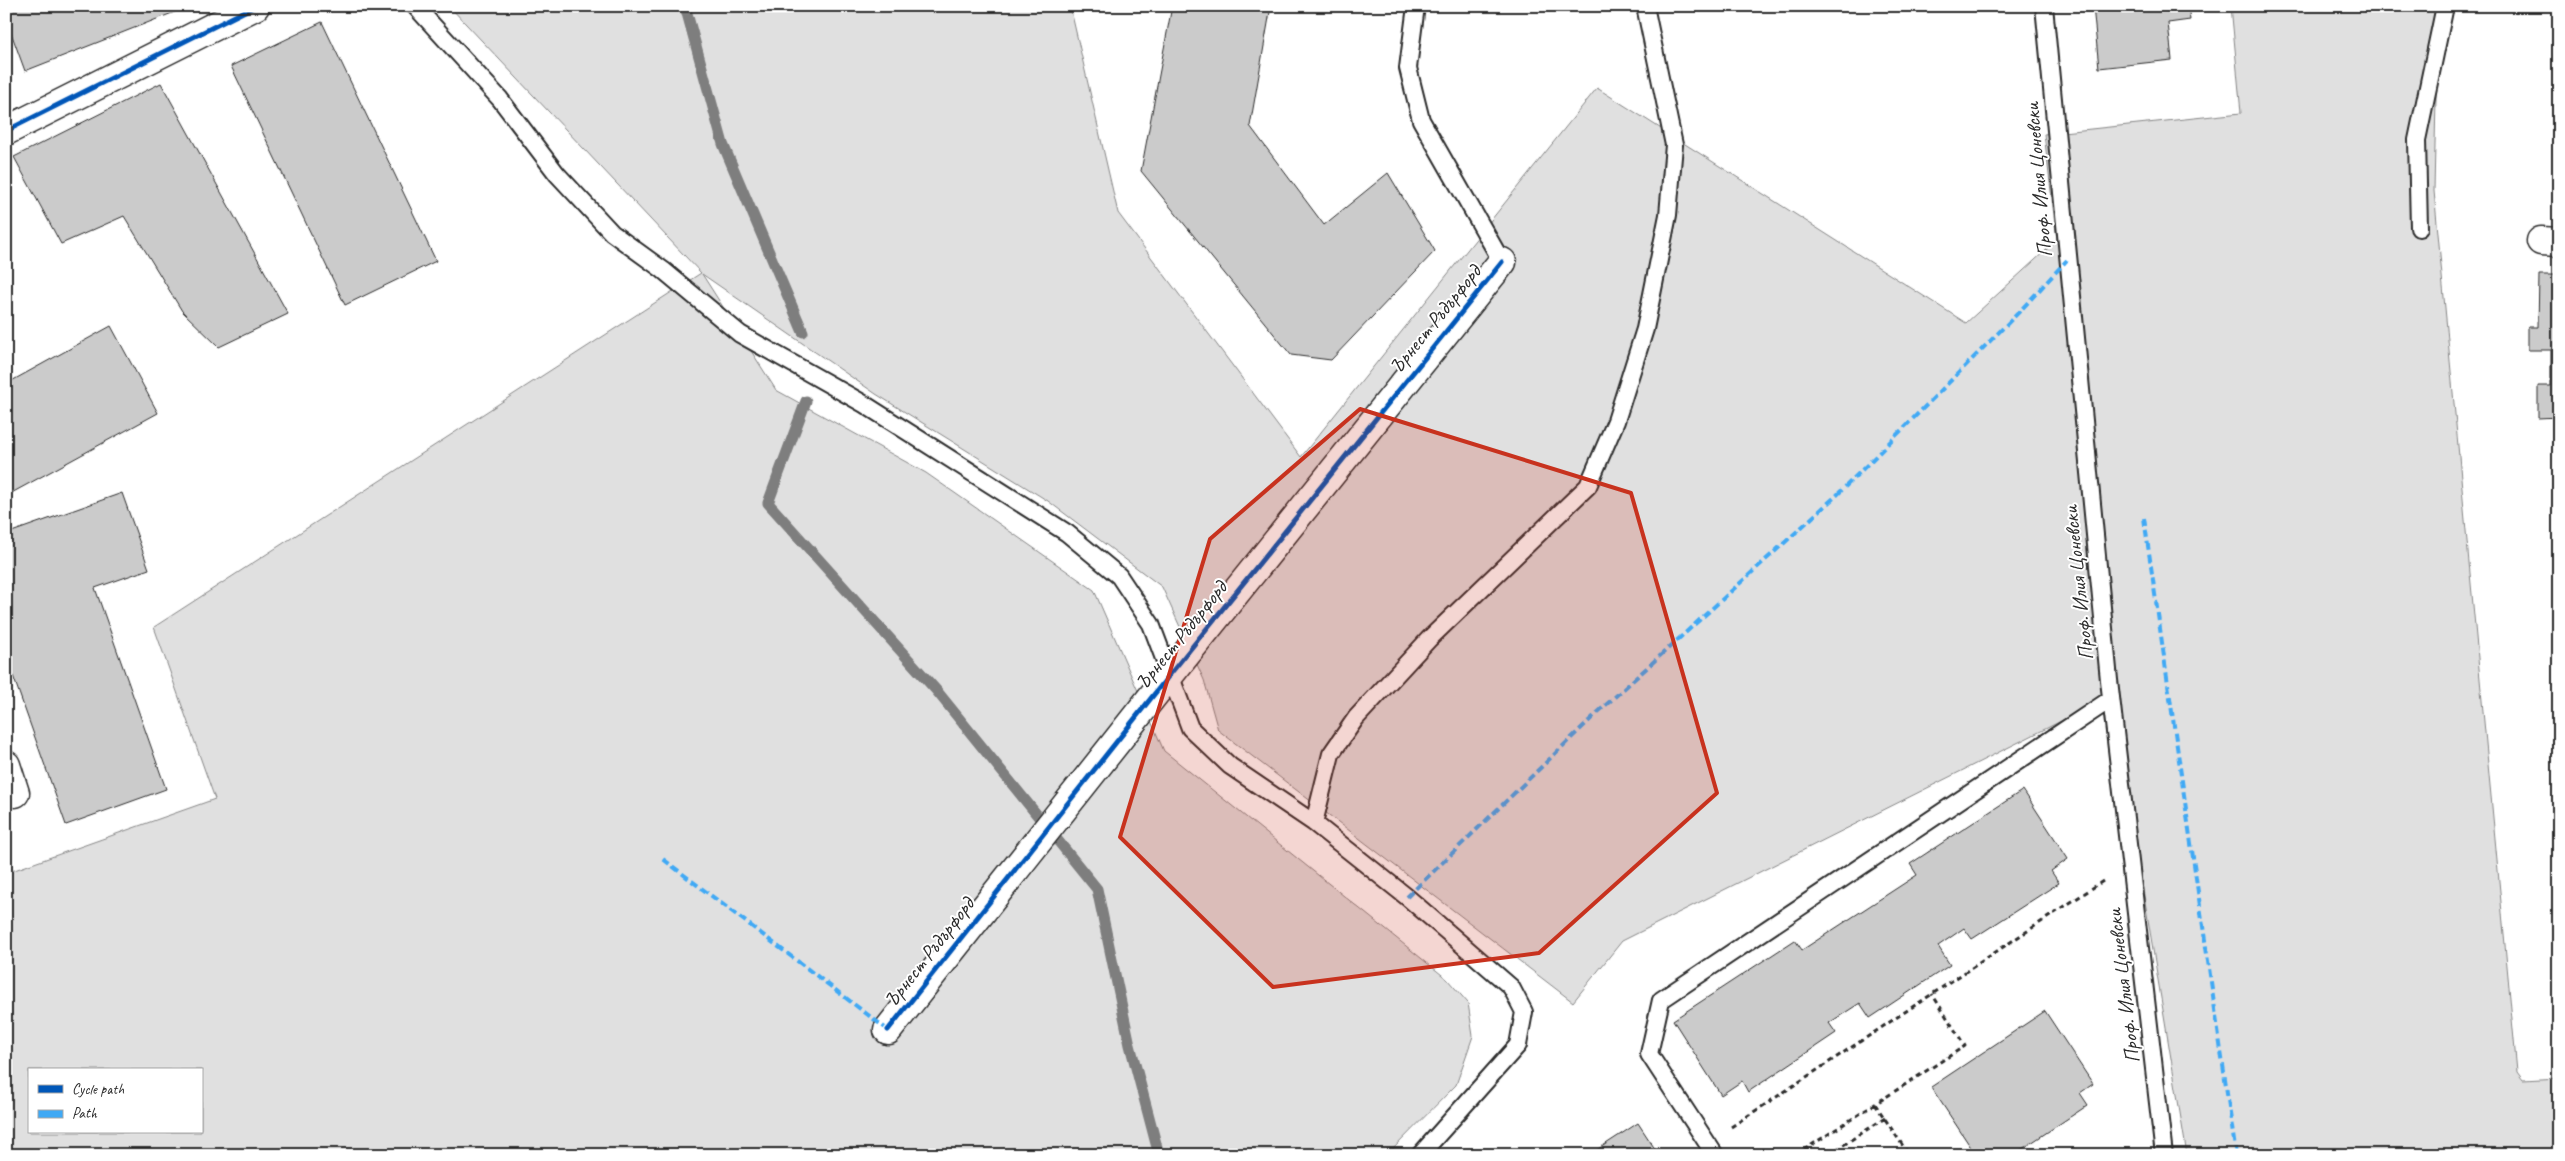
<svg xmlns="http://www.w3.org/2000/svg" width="2565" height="1161" viewBox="0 0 2565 1161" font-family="Caveat,sans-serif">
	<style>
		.green { fill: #e0e0e0; stroke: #868686; fill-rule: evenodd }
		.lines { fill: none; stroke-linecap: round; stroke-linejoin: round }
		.stream { stroke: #7e7e7e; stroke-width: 11 }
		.building { fill: #cbcbcb; stroke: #2b2b2b }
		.lane-casing { stroke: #2b2b2b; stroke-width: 20 }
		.street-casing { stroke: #2b2b2b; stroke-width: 31 }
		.path { stroke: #2b2b2b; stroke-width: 3; stroke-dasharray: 5 4; stroke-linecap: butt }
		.lane { stroke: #fff; stroke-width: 16 }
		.street { stroke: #fff; stroke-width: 28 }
		.quiet { stroke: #3fa9f5; stroke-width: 4; stroke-dasharray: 8 4; stroke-linecap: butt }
		.cycleway-casing { stroke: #fff; stroke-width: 8 }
		.cycleway { stroke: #0057b8; stroke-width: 5 }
		.marked { fill: #c8321e; fill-opacity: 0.2; stroke: #c8321e; stroke-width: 4; stroke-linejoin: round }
		.labels { text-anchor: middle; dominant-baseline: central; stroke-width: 4; stroke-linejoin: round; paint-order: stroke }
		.street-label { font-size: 21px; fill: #2b2b2b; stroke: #fff }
	</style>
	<rect width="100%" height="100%" fill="#fff"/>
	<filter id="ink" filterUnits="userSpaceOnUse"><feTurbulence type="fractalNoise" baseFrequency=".02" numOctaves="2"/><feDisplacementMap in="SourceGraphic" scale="10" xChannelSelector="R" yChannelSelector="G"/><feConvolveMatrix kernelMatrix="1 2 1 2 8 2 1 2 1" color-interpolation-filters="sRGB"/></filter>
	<g filter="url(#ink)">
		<!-- green -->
		<path class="green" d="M449 6H1070L1118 213 1301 457 1597 88 1966 323 2057 240 2044 134 2241 113 2231 6H2438L2434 191 2517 1072 2523 1080 2559 1078V1155H2187L2111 696 1622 941 1573 1002 1218 730 1204 680 1162 587 1048 501 876 394 702 274 776 390 926 473 1094 590 1164 751 1447 979 1468 1003 1473 1036 1456 1085 1387 1155H6V873L215 799 154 627 701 273ZM29 1070H201V1132H29Z"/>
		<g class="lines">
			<!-- stream -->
			<path class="stream" d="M685 6 723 144 803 332
				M806 401 768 503 936 690 1097 889 1130 1045 1159 1155"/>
		</g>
		<!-- building -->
		<path class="building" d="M6 6H190L25 71 10 30 6 31Z
			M1172 6H1271L1250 126 1324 225 1388 173 1435 251 1331 360 1291 355 1141 171Z
			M2093 6H2188L2190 20 2168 23 2172 60 2099 68Z
			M322 22 436 261 345 305 231 66Z
			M161 83 288 314 219 347 182 311 124 216 61 244 14 157Z
			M2539 275H2559V417L2538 418V386H2551V350H2528V327H2538Z
			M111 326 158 413 6 496V384Z
			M122 493 149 569 95 588 166 789 66 825 6 656V534Z
			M2555 612H2559V636H2555Z
			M2023 790 2068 859 2051 871 2059 883 1972 939 1964 928 1938 946 1950 965 1870 1018 1860 1003 1829 1023 1836 1033 1748 1092 1742 1081 1721 1095 1673 1020 1795 940 1802 950 1917 875 1910 864Z
			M2045 1011 2093 1084 2080 1093 2088 1105 2013 1155H1994L1990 1149 1981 1155H1976L1931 1087Z
			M1638 1123 1659 1155H1589Z"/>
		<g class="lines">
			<!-- lane casing -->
			<g class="lane-casing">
				<path id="lane" d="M415 6 500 99 557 174 612 233 663 270 740 334 864 404 1067 533 1119 576 1151 624 1190 728 1230 766 1314 823 1407 897 1511 987 1524 1012 1518 1045 1420 1155
					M1416 6 1408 68 1421 120 1502 262
					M2044 6 2109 680 2164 1155
					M2419 228 2417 140 2445 6
					M1314 823 1331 754 1356 718 1429 639 1588 486 1616 421 1645 329 1668 215 1674 145 1645 6
					M1715 1155 1649 1054 1661 1000 2111 699"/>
			</g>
			<!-- street casing -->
			<g class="street-casing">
				<path id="street" d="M6 131 255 6
					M2541 241 2559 242
					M6 765 15 793
					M888 1030 1171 673 1502 262"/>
			</g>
			<!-- path -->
			<path class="path" d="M1875 1104 1909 1155
				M1731 1127 2103 881
				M1796 1155 1965 1046 1932 994
				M1828 1155 1885 1118"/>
			<!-- lane -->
			<use href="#lane" class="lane"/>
			<!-- street -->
			<use href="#street" class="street"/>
			<!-- quiet -->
			<path class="quiet" d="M2144 518 2236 1155
				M663 859 888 1030
				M1407 897 1596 714 1837 495 2020 311 2067 260"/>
			<!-- cycleway casing -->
			<g class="cycleway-casing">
				<path id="cycleway" d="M6 131 255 6
					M888 1030 1171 673 1502 262"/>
			</g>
			<!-- cycleway -->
			<use href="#cycleway" class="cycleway"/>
		</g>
	</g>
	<!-- marked area -->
	<path class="marked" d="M1360 409 1631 493 1717 793 1539 953 1273 987 1120 837 1210 539Z"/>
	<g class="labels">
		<!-- street labels -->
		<g class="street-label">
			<text transform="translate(2038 180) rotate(-95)">Проф. Илия Цоневски</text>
			<text transform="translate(1435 319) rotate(-51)">Ърнест Ръдърфорд</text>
			<text transform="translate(2078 583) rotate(-96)">Проф. Илия Цоневски</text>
			<text transform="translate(1181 635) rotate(-51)">Ърнест Ръдърфорд</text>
			<text transform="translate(929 952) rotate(-52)">Ърнест Ръдърфорд</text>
			<text transform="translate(2123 986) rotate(-97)">Проф. Илия Цоневски</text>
		</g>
	</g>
	<!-- margin -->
	<rect width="2565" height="1161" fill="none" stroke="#fff" stroke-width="25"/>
	<rect x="12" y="12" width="2540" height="1136" fill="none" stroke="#2b2b2b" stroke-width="2" filter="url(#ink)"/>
	<!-- legend -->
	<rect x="28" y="1068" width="175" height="65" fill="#ffffff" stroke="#aaaaaa"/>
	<rect x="38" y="1085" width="25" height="8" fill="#0057b8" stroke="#aaaaaa"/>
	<text x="72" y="1094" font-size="15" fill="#2b2b2b">Cycle path</text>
	<rect x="38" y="1110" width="25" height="8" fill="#3fa9f5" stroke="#aaaaaa"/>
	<text x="72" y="1118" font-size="15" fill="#2b2b2b">Path</text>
</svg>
